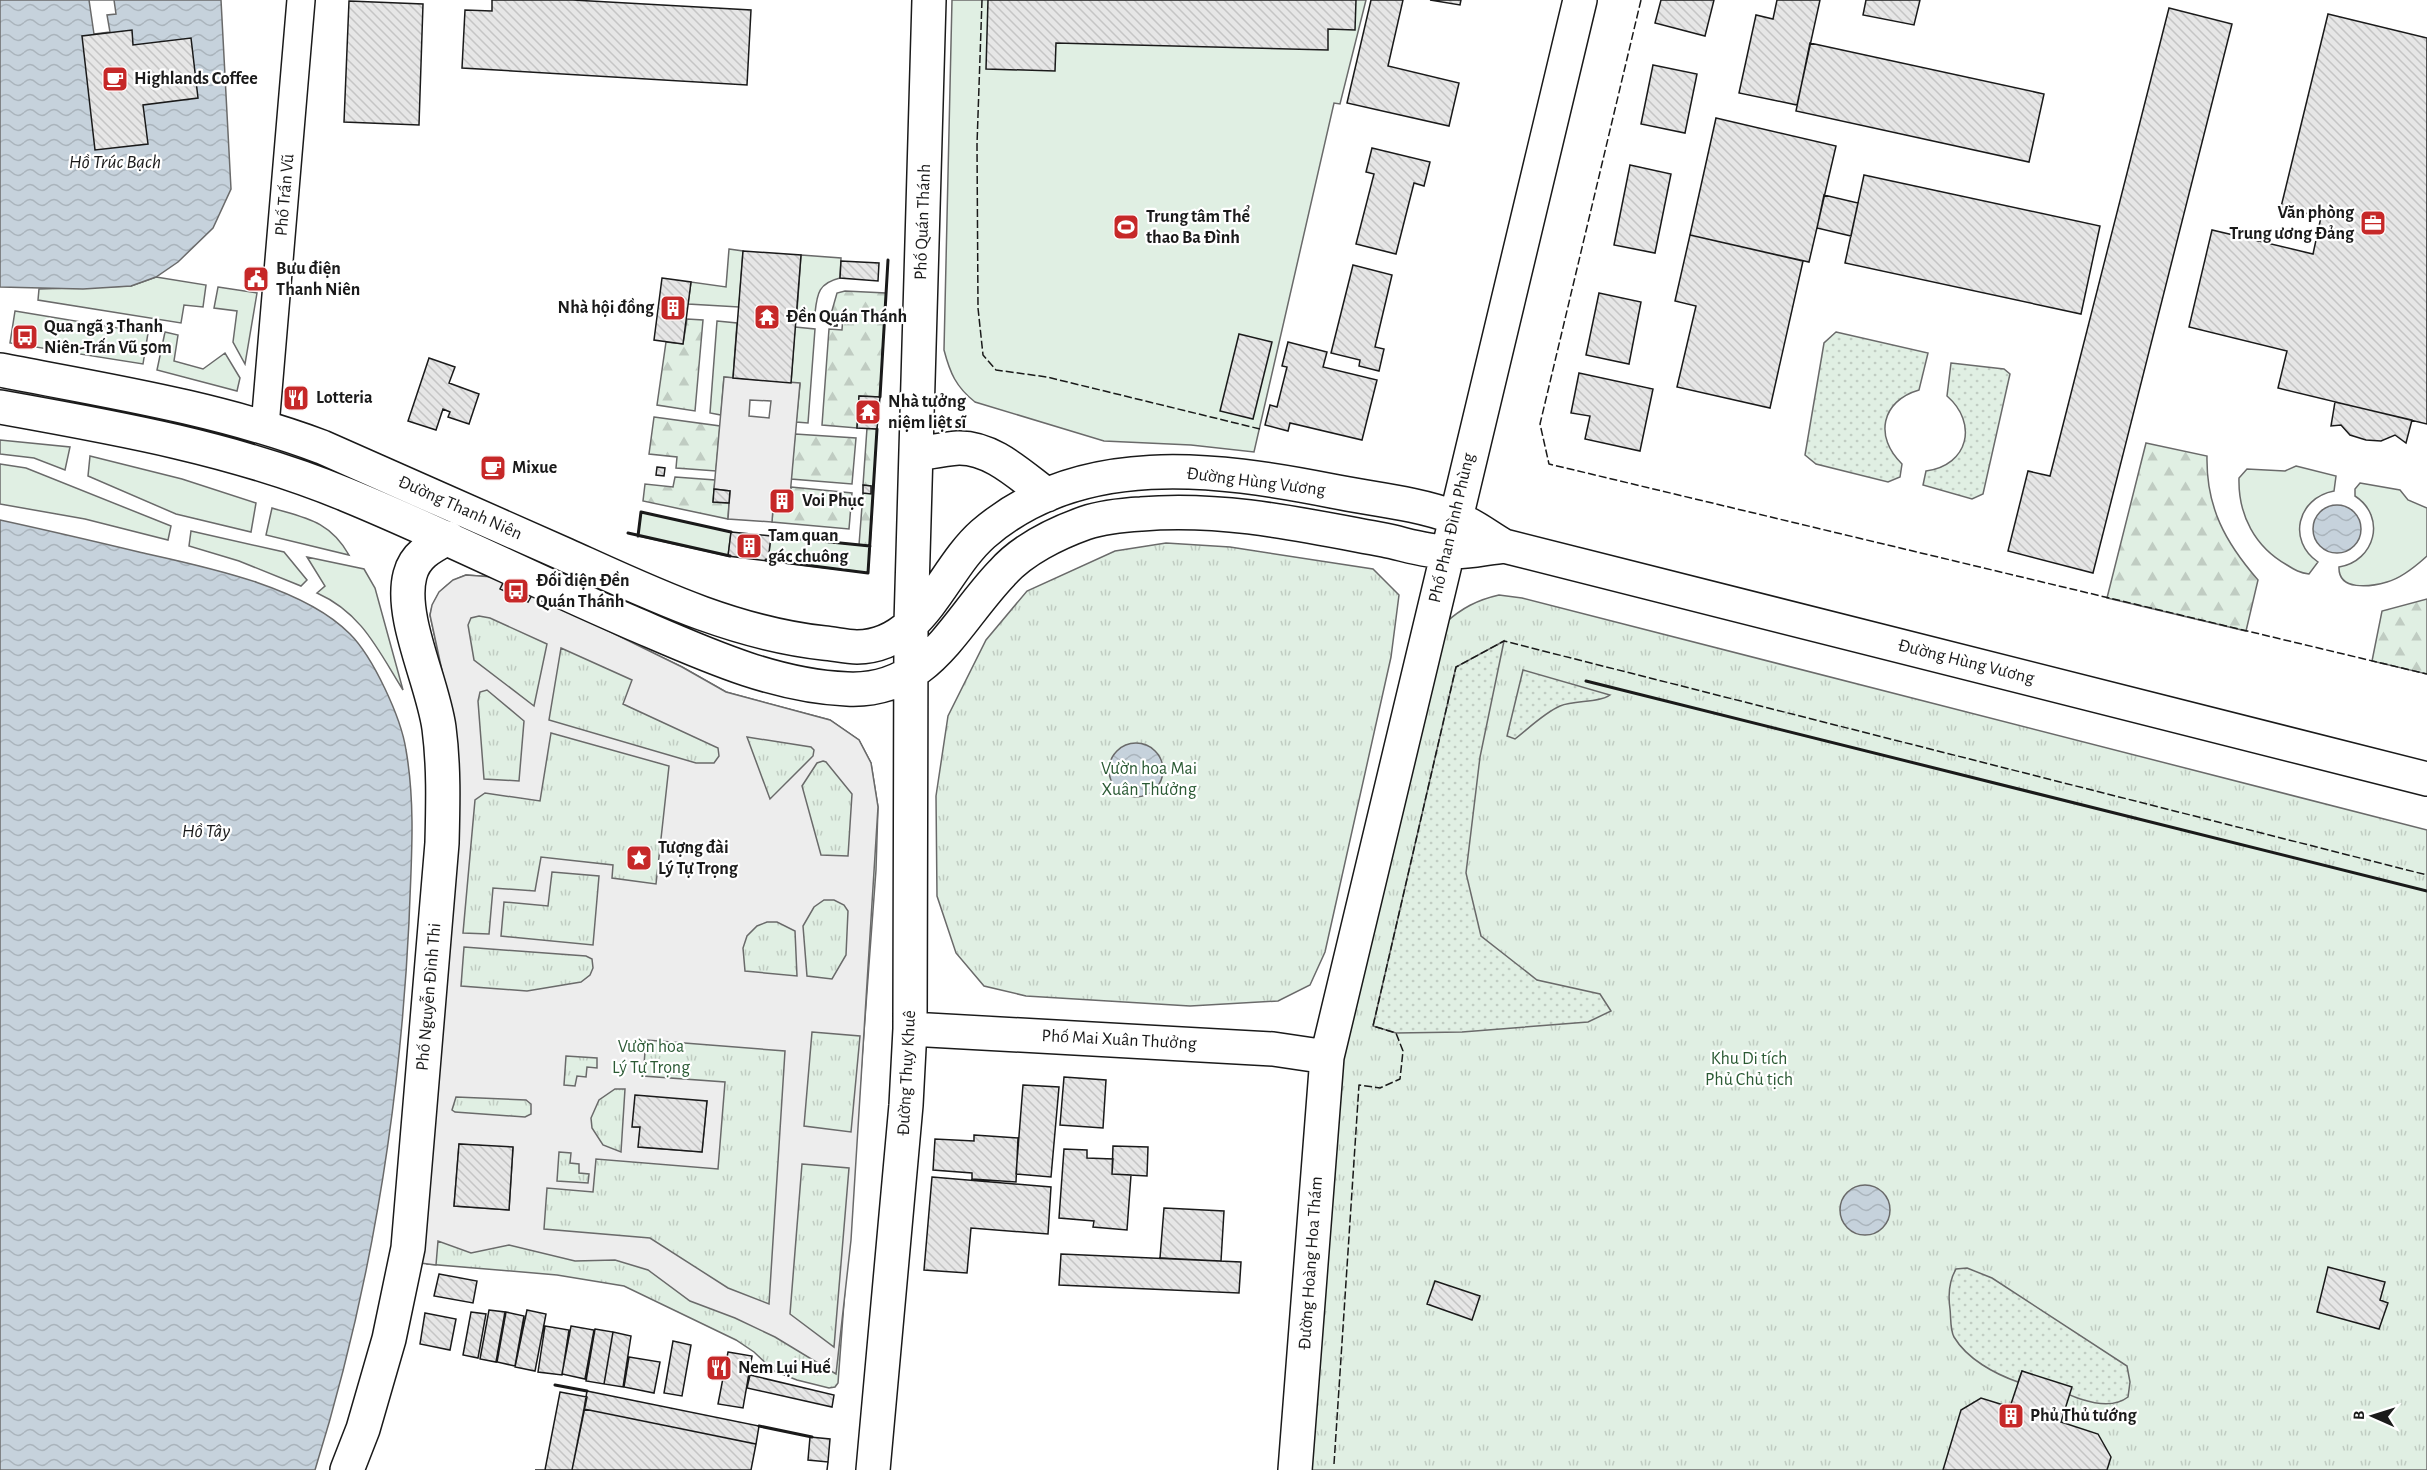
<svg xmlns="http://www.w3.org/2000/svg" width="2427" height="1470" viewBox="0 0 2427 1470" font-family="'Alegreya Sans',sans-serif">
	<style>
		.grass { fill: #e0efe3; stroke: #6a6a6a; stroke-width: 1.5 }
		.forest { fill: url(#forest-firs); stroke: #6a6a6a; stroke-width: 1.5 }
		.park { fill: url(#park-tufts); stroke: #6a6a6a; stroke-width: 1.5 }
		.garden { fill: url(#garden-dots); stroke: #6a6a6a; stroke-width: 1.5 }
		.parking { fill: #ededed; stroke: #6a6a6a; stroke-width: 1.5; fill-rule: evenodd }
		.water { fill: url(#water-waves); stroke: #6a6a6a; stroke-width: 1.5 }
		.pier { fill: #fff; stroke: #6a6a6a; stroke-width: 1.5 }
		.building { fill: url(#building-back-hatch); stroke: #1a1a1a; stroke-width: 1.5 }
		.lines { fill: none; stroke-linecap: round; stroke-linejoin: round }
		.minor-casing { stroke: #1a1a1a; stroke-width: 30 }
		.tertiary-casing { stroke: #1a1a1a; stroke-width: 36 }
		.secondary-casing { stroke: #1a1a1a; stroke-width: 36 }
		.minor { stroke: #fff; stroke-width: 27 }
		.tertiary { stroke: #fff; stroke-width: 33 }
		.secondary { stroke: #fff; stroke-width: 33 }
		.fence { stroke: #1a1a1a; stroke-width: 1.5; stroke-dasharray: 8 3; stroke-linecap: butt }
		.wall { stroke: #1a1a1a; stroke-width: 3 }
		.labels { text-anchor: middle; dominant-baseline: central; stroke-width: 4.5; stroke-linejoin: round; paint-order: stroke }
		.poi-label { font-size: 18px; font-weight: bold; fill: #1a1a1a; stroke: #fff; text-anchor: start }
		.street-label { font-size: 18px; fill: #1a1a1a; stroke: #fff }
		.park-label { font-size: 18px; fill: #2b5a34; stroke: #fff }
		.water-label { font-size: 20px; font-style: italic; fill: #1a1a1a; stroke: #fff }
	</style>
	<defs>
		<pattern id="forest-firs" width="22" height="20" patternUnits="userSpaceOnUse" patternTransform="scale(1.5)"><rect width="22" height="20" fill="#e0efe3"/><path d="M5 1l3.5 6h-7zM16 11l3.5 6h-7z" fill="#c0ccc2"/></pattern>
		<pattern id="park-tufts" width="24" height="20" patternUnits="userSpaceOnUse" patternTransform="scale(1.5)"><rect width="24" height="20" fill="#e0efe3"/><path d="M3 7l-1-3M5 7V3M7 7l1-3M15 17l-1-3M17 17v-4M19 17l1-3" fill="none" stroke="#c0ccc2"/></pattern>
		<pattern id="garden-dots" width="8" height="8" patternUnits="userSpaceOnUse" patternTransform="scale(1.5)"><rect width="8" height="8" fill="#e0efe3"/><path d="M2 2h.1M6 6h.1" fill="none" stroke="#c0ccc2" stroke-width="1.8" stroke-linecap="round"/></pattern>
		<pattern id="water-waves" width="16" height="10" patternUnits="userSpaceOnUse" patternTransform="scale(1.5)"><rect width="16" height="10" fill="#c6d2dc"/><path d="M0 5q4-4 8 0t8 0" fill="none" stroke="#aab4bc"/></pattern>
		<pattern id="building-back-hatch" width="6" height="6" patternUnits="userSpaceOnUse" patternTransform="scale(1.5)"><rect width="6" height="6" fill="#e6e6e6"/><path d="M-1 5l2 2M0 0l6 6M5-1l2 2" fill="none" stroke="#c5c5c5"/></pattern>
	</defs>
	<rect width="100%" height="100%" fill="#fff"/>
	<!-- grass -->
	<path class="grass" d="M952 0H1366L1340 104 1334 103 1254 452 1191 445 1104 441 975 402C956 387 950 373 944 350Z
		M729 249 743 251 739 307 688 304 691 282 726 287Z
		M801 255 841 258 840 278C819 283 817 293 815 313L797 311Z
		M156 277 206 285 203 307 184 305 181 323 38 300 39 289 131 286Z
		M218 287 257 293 245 364 233 342 237 311 214 308Z
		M15 311 148 333 143 364 10 343Z
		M717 321 737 323 733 378 724 377 721 415 710 413Z
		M795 327 815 329 808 423 796 422 800 384 791 383Z
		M165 332 178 335 174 361 203 369 225 353 240 378 237 391 157 370Z
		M0 440 70 447 65 470 34 458 0 454Z
		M90 456 182 479 256 503 251 532 176 514 88 476Z
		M0 464 26 468 171 526 168 540 85 519 0 504Z
		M2296 466 2336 476 2334 491C2297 498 2287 541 2318 562L2309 574C2300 573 2295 570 2287 565 2255 547 2238 515 2239 478L2247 469 2285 471Z
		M2360 483 2400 490 2408 500 2427 508V556C2416 566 2402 578 2387 582 2370 587 2338 591 2339 567 2375 561 2387 517 2355 496V489Z
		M272 508C306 518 330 521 349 555L266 535Z
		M641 512 731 532 728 556 638 536Z
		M191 531 284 552 307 580 301 586 239 561 189 546Z
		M771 536 870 546 868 573 768 561Z
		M307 557 364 569 375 588 403 690C378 650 362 613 317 593L325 586Z"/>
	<!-- forest -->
	<path class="forest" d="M845 291 886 293 880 397 859 396 857 428 822 425 829 329 842 330 843 315 831 314 837 293Z
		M687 319 703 320 695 411 657 405 666 342 683 344Z
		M654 417 720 426 716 471 676 468 677 457 649 454Z
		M867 428 877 429 870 546 859 545 863 493H871V486L863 485Z
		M795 434 856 438 852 484 791 479Z
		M2146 443 2207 456C2206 507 2225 542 2258 580L2246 631 2107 598Z
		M675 477 715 480 713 502 729 503 728 519 643 501 645 484 673 487Z
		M791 487 852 493 849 529 772 522 773 507 789 508Z
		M2427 599V674L2372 661 2382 611Z"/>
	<!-- park -->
	<path class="park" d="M1166 543 1230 547 1373 569 1399 595 1391 657 1325 952 1310 985 1278 1001 1190 1006 1026 996 984 986 956 953 937 896 936 796 948 716 986 640 1027 591 1115 551Z
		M466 575 493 577 682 667 726 692 830 720 859 740 871 763 878 807 876 870 838 1383 835 1387 829 1388 797 1380 774 1371 754 1352 736 1340 624 1286 557 1275 427 1264 454 726 430 615C434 594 446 582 466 575Z
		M1499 595 1522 598 2427 830V1470H1311L1338 1072 1445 623C1462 608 1477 600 1499 595Z"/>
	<!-- garden -->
	<path class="garden" d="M1836 332 1928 353 1919 390C1881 401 1874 437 1902 464L1900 477 1888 482 1816 464 1805 455 1824 343Z
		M1951 363 2004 369 2010 374 1983 494 1972 499 1923 485 1926 471C1969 465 1978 423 1947 396Z
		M1504 641 1480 757 1466 873 1481 936 1537 980 1600 994 1611 1011 1588 1022 1462 1032 1396 1033 1373 1026 1456 667Z
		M1523 670 1610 695C1599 703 1575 700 1560 706 1544 713 1528 729 1515 739L1507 736Z
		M1967 1268 1992 1278 2127 1366 2130 1382 2128 1397C2101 1418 2049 1385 2022 1371L2018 1382C1995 1374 1967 1359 1954 1337 1950 1330 1951 1317 1950 1309 1948 1295 1949 1281 1956 1269Z"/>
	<!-- parking -->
	<path class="parking" d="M724 377 800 383 790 496 774 495 772 522 728 519 730 491 714 489ZM750 400 771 401 769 418 749 416Z
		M466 575 493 577 515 585 682 667 726 692 830 720 859 740 871 763 878 807 851 1240 836 1374 775 1337 735 1318 690 1301 648 1270 615 1260 575 1261 509 1245 471 1253 438 1241 436 1265 420 1263 454 726 430 615 432 605 439 592 453 580ZM479 616 490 618 547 644 534 706 474 660 468 625 471 618ZM561 648 632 680 623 704 718 748 719 756 714 763H696L549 720ZM487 690 524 721 519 781 484 779 478 701 480 692ZM551 733 669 766 656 884 612 878 613 865 541 857 535 891 493 888 489 934 463 933 475 800 485 793 540 801ZM747 737 811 747 814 750 813 756 770 799ZM823 761 826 762 852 794 848 856 821 855 802 786 817 763ZM552 872 599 876 593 945 501 936 504 902 548 906ZM824 900H834L844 905 848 911 846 955 832 979 807 976 803 926 814 907ZM767 922H777L795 931 797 976 745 971 743 948 747 936 757 926ZM464 947 586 956 592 959 593 968 590 975 581 982 527 991 461 986ZM812 1032 860 1036 851 1132 804 1126ZM646 1040 785 1051 769 1304 728 1288 650 1238 544 1229 547 1188 593 1192 596 1159 718 1169 725 1082 643 1076ZM566 1056 597 1058V1068L587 1067 586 1077 577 1076 575 1086 564 1085ZM615 1089H625L621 1152 603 1145 592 1128 591 1118 599 1100ZM456 1097 526 1100 531 1104V1114L525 1117 455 1112 452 1110ZM707 1101 702 1152 639 1147 640 1127H633ZM459 1144 513 1148 509 1210 454 1206ZM559 1152 571 1153 570 1163 579 1164V1173L589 1174 588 1183 557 1181ZM802 1164 849 1168 834 1347 790 1314Z"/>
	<!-- water -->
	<path class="water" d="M0 0H221L231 189 213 228 178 262 156 277 131 286 83 289 0 287Z
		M2313 529a24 24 0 1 1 48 0a24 24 0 1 1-48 0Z
		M0 520C46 530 93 541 139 552 202 566 303 586 350 634 373 657 401 717 406 750 416 807 411 864 409 922 400 1107 370 1293 315 1470H0Z
		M1109 770a27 27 0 1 1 54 0a27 27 0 1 1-54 0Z
		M1840 1210a25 25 0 1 1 50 0a25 25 0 1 1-50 0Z"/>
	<!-- pier -->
	<path class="pier" d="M89 0H114L116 14 107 15 110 32 94 34Z"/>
	<!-- building -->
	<path class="building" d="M492 0H573L751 10 747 85 462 68 465 10 492 11Z
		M988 0H1356L1355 30 1328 29V50L1056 43 1055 71 986 69Z
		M1371 0H1403L1388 66 1459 83 1449 126 1347 103Z
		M1430 0H1461L1460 5Z
		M1661 0H1714L1705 36 1655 23Z
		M1777 0H1820L1797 105 1739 93 1756 15 1773 19Z
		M1866 0H1920L1914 25 1863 15Z
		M349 1 423 4 419 125 344 122Z
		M2169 8 2232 24 2093 573 2008 551 2028 471 2050 476Z
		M2328 14 2427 38V424L2278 388 2287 351 2189 327 2212 230 2313 254 2321 217 2281 207Z
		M132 30 133 45 191 38 198 98 143 105 148 144 95 150 82 36Z
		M1810 43 2044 94 2029 162 1796 111Z
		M1653 65 1697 74 1685 133 1641 124Z
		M1716 118 1836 146 1809 262 1690 235Z
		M1372 148 1430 162 1424 186 1414 183 1396 254 1356 244 1374 174 1366 172Z
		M1630 165 1671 174 1655 253 1614 245Z
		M1864 175 2100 226 2081 314 1845 263Z
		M1824 195 1858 203 1851 236 1817 228Z
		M1690 235 1803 261 1770 408 1677 387 1696 306 1675 301Z
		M743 251 801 255 791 383 733 378Z
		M841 261 879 263 878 281 840 278Z
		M1353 265 1392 275 1375 347 1384 349 1379 371 1359 366 1360 360 1331 353Z
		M250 269 266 272 263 288 247 285Z
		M662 278 691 282 683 344 654 340Z
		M1599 293 1641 302 1629 364 1586 355Z
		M831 319H838L837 326H830Z
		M1239 334 1272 342 1253 419 1220 411Z
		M1288 342 1327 352 1323 367 1377 380 1362 440 1290 423 1288 431 1265 425 1270 405 1277 407 1287 367 1282 366Z
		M429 358 455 367 449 383 479 394 469 424 448 417 450 412 443 409 436 430 408 421Z
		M1579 373 1653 389 1640 451 1585 439 1590 416 1571 413Z
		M859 396 880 397 877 429 857 428Z
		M2335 402 2412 420 2406 443 2395 435 2381 441 2366 440 2350 435 2341 425 2331 426Z
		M657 467 665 468 664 476 656 475Z
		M863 485 871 486V494L863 493Z
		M714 489 730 491 729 503 713 502Z
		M774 494 790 496 789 508 773 507Z
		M731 532 771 536 768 561 728 556Z
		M504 581 532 595 528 602 500 589Z
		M1064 1077 1106 1080 1103 1128 1060 1125Z
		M1023 1085 1059 1087 1051 1177 1016 1174Z
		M635 1095 707 1101 702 1152 638 1147 640 1127H632Z
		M974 1135 1018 1138 1016 1182 972 1179V1173L933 1170 935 1139 974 1141Z
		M459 1144 513 1147 509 1210 454 1206Z
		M1113 1146 1148 1147 1147 1176 1112 1174Z
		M1064 1149 1087 1150V1158L1113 1159 1112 1174 1131 1175 1127 1230 1093 1227 1094 1221 1059 1218Z
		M932 1177 1051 1187 1048 1234 971 1228 967 1273 924 1270Z
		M1164 1208 1224 1211 1221 1261 1160 1258Z
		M1061 1254 1241 1262 1239 1293 1059 1285Z
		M2328 1267 2385 1282 2380 1300 2388 1303 2379 1329 2317 1312Z
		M439 1274 477 1281 473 1303 434 1296Z
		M1435 1281 1480 1296 1472 1320 1427 1304Z
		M489 1310 505 1312 496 1362 480 1359Z
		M527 1310 546 1314 535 1371 515 1367Z
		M471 1312 486 1314 478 1358 463 1355Z
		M506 1312 524 1316 515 1366 497 1362Z
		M425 1313 456 1319 450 1350 420 1344Z
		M545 1326 569 1330 562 1375 538 1372Z
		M571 1326 594 1330 585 1379 562 1374Z
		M595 1329 613 1332 604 1384 586 1381Z
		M613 1332 631 1336 623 1387 604 1384Z
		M673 1341 691 1345 682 1396 664 1393Z
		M728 1352 752 1356 743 1408 718 1404Z
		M629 1357 660 1362 654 1393 624 1387Z
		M2022 1371 2072 1387 2061 1422 2098 1434 2111 1457 2107 1470H1943L1961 1410 1981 1398 2010 1407Z
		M750 1375 834 1395 832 1407 747 1388Z
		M587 1391 759 1426 756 1444 584 1409Z
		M560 1392 587 1397 572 1470H535H545Z
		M584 1409 756 1444 751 1470H572Z
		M810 1437 830 1439 828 1462 808 1460Z"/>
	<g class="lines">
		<!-- minor casing -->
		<g class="minor-casing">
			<path id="minor" d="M265 426 301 0"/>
		</g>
		<!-- tertiary casing -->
		<g class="tertiary-casing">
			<path id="tertiary" d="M347 1470 363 1429 389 1339 408 1248 442 843C443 804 444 766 439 728 433 683 399 617 410 575 415 555 431 547 448 538"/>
		</g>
		<!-- secondary casing -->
		<g class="secondary-casing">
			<path id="secondary" d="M0 370C109 391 218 408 322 447 403 483 485 519 566 555 650 593 732 633 824 643 835 644 846 647 857 647 923 646 941 571 983 534 1080 450 1216 468 1332 491 1371 499 1416 503 1453 517 1471 523 1488 537 1504 546L2427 779
				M0 407C118 428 236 449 347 495 442 534 535 581 630 622 698 651 771 686 847 689 928 693 954 623 1002 573 1022 550 1057 533 1085 523 1103 517 1123 515 1141 514 1224 507 1303 525 1384 540 1404 544 1427 552 1448 552 1466 553 1486 548 1504 546
				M917 454C930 452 945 449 958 448 992 447 1021 476 1047 495
				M910 1029 1273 1049 1327 1057
				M873 1470 906 1105 910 1029 911 624 929 0
				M1295 1470 1327 1057 1580 0"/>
		</g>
		<!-- minor -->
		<use href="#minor" class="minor"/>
		<!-- tertiary -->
		<use href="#tertiary" class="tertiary"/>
		<!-- secondary -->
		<use href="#secondary" class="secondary"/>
		<!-- fence -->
		<path class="fence" d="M982 0 977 144 978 308 983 355 996 370 1047 377 1260 429
			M1641 0 1540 424 1549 464 2427 674
			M1334 1464 1359 1085 1380 1088 1400 1079 1403 1051 1396 1033 1373 1026 1456 667 1504 641 2427 875
			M827 1470 828 1462"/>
		<!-- wall -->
		<path class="wall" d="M880 397 888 260
			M628 533 730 556
			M638 536 641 512 731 532
			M771 536 870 546
			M766 560 868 573 877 429
			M1586 681 2427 891
			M555 1385 587 1391
			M759 1426 812 1437"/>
	</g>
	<!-- icons -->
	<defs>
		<g id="cafe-square" transform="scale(1.35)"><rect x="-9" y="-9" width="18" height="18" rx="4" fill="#c62828" stroke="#fff"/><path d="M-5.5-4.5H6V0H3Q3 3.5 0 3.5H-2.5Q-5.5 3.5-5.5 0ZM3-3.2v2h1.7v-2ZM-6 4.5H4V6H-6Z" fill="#fff"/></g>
		<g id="office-square" transform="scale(1.35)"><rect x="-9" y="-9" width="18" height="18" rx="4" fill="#c62828" stroke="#fff"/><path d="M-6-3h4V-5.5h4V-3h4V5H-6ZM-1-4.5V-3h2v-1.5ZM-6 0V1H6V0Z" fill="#fff"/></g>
		<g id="stadium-square" transform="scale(1.35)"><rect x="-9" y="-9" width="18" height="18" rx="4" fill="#c62828" stroke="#fff"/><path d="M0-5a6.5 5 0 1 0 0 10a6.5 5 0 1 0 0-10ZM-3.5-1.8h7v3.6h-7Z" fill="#fff"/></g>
		<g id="civic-square" transform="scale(1.35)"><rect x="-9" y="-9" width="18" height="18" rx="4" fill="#c62828" stroke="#fff"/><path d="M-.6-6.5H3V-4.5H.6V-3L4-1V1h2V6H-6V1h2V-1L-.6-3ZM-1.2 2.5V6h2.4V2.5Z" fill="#fff"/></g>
		<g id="building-square" transform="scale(1.35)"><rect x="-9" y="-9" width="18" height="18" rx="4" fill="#c62828" stroke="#fff"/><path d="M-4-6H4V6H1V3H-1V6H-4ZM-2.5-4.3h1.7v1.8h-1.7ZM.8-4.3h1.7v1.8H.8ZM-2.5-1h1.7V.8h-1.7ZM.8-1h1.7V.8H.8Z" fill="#fff"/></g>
		<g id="temple-square" transform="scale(1.35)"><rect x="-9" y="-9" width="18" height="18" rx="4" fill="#c62828" stroke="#fff"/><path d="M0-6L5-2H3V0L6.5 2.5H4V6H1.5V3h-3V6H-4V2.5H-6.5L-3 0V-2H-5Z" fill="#fff"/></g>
		<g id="bus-square" transform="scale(1.35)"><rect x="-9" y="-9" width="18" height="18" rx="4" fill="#c62828" stroke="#fff"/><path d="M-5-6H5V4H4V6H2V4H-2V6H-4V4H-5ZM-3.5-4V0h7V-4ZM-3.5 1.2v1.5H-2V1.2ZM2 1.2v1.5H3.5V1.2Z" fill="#fff"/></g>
		<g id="restaurant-square" transform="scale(1.35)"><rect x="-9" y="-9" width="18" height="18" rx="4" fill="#c62828" stroke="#fff"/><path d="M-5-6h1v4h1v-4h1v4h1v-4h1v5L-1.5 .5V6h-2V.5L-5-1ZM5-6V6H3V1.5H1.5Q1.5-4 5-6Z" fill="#fff"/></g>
		<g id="sight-square" transform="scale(1.35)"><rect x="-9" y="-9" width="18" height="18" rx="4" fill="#c62828" stroke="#fff"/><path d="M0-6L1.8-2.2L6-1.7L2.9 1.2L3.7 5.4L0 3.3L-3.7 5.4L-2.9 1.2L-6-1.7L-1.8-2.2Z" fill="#fff"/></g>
	</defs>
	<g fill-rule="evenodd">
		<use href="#cafe-square" x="115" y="79"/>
		<use href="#office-square" x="2373" y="223"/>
		<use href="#stadium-square" x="1126" y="227"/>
		<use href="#civic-square" x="256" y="279"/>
		<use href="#building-square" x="673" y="308"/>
		<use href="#temple-square" x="767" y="317"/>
		<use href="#bus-square" x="25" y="337"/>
		<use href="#restaurant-square" x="296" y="398"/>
		<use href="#temple-square" x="868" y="412"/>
		<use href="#cafe-square" x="493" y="468"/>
		<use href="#building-square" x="782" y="501"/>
		<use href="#building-square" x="749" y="546"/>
		<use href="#bus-square" x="516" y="591"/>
		<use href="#sight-square" x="639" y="858"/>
		<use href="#restaurant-square" x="719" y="1368"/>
		<use href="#building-square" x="2011" y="1416"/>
	</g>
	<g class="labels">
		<!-- poi labels -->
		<g class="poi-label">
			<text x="134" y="79">Highlands Coffee</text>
			<text x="2354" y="213" text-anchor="end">Văn phòng<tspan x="2354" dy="21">Trung ương Đảng</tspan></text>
			<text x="1146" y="217">Trung tâm Thể<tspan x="1146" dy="21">thao Ba Đình</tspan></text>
			<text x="276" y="269">Bưu điện<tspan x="276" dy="21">Thanh Niên</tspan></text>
			<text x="654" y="308" text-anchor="end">Nhà hội đồng</text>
			<text x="786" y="317">Đền Quán Thánh</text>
			<text x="44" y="327">Qua ngã 3 Thanh<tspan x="44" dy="21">Niên-Trấn Vũ 50m</tspan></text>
			<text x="316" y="398">Lotteria</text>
			<text x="888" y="402">Nhà tưởng<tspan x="888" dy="21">niệm liệt sĩ</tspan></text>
			<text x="512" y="468">Mixue</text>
			<text x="802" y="501">Voi Phục</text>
			<text x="768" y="536">Tam quan<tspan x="768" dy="21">gác chuông</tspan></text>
			<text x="536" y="581">Đối diện Đền<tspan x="536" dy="21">Quán Thánh</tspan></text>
			<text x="658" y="848">Tượng đài<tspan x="658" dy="21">Lý Tự Trọng</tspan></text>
			<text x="738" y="1368">Nem Lụi Huế</text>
			<text x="2030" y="1416">Phủ Thủ tướng</text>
		</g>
		<!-- street labels -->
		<g class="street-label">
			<text transform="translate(285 195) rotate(-85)">Phố Trấn Vũ</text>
			<text transform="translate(923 222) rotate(-88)">Phố Quán Thánh</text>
			<text transform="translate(1256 482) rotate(7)">Đường Hùng Vương</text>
			<text transform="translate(460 508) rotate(24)">Đường Thanh Niên</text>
			<text transform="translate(1452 528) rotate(-77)">Phố Phan Đình Phùng</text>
			<text transform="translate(1966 662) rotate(14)">Đường Hùng Vương</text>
			<text transform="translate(429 997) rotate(-85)">Phố Nguyễn Đình Thi</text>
			<text transform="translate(1119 1040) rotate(3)">Phố Mai Xuân Thưởng</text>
			<text transform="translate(907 1073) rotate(-87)">Đường Thụy Khuê</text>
			<text transform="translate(1311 1263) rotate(-86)">Đường Hoàng Hoa Thám</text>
		</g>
		<!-- park labels -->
		<g class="park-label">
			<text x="1149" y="769">Vườn hoa Mai<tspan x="1149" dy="21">Xuân Thưởng</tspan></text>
			<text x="651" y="1047">Vườn hoa<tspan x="651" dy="21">Lý Tự Trọng</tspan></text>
			<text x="1749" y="1059">Khu Di tích<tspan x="1749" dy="21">Phủ Chủ tịch</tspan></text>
		</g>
		<!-- water labels -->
		<g class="water-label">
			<text x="115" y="162">Hồ Trúc Bạch</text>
			<text x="206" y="831">Hồ Tây</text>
		</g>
	</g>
	<!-- north arrow -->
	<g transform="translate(2373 1416) rotate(273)" stroke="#ffffff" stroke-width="4.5" paint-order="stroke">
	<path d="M0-4.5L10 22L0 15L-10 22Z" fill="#1a1a1a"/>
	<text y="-9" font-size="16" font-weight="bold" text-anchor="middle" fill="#1a1a1a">B</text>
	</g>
</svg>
